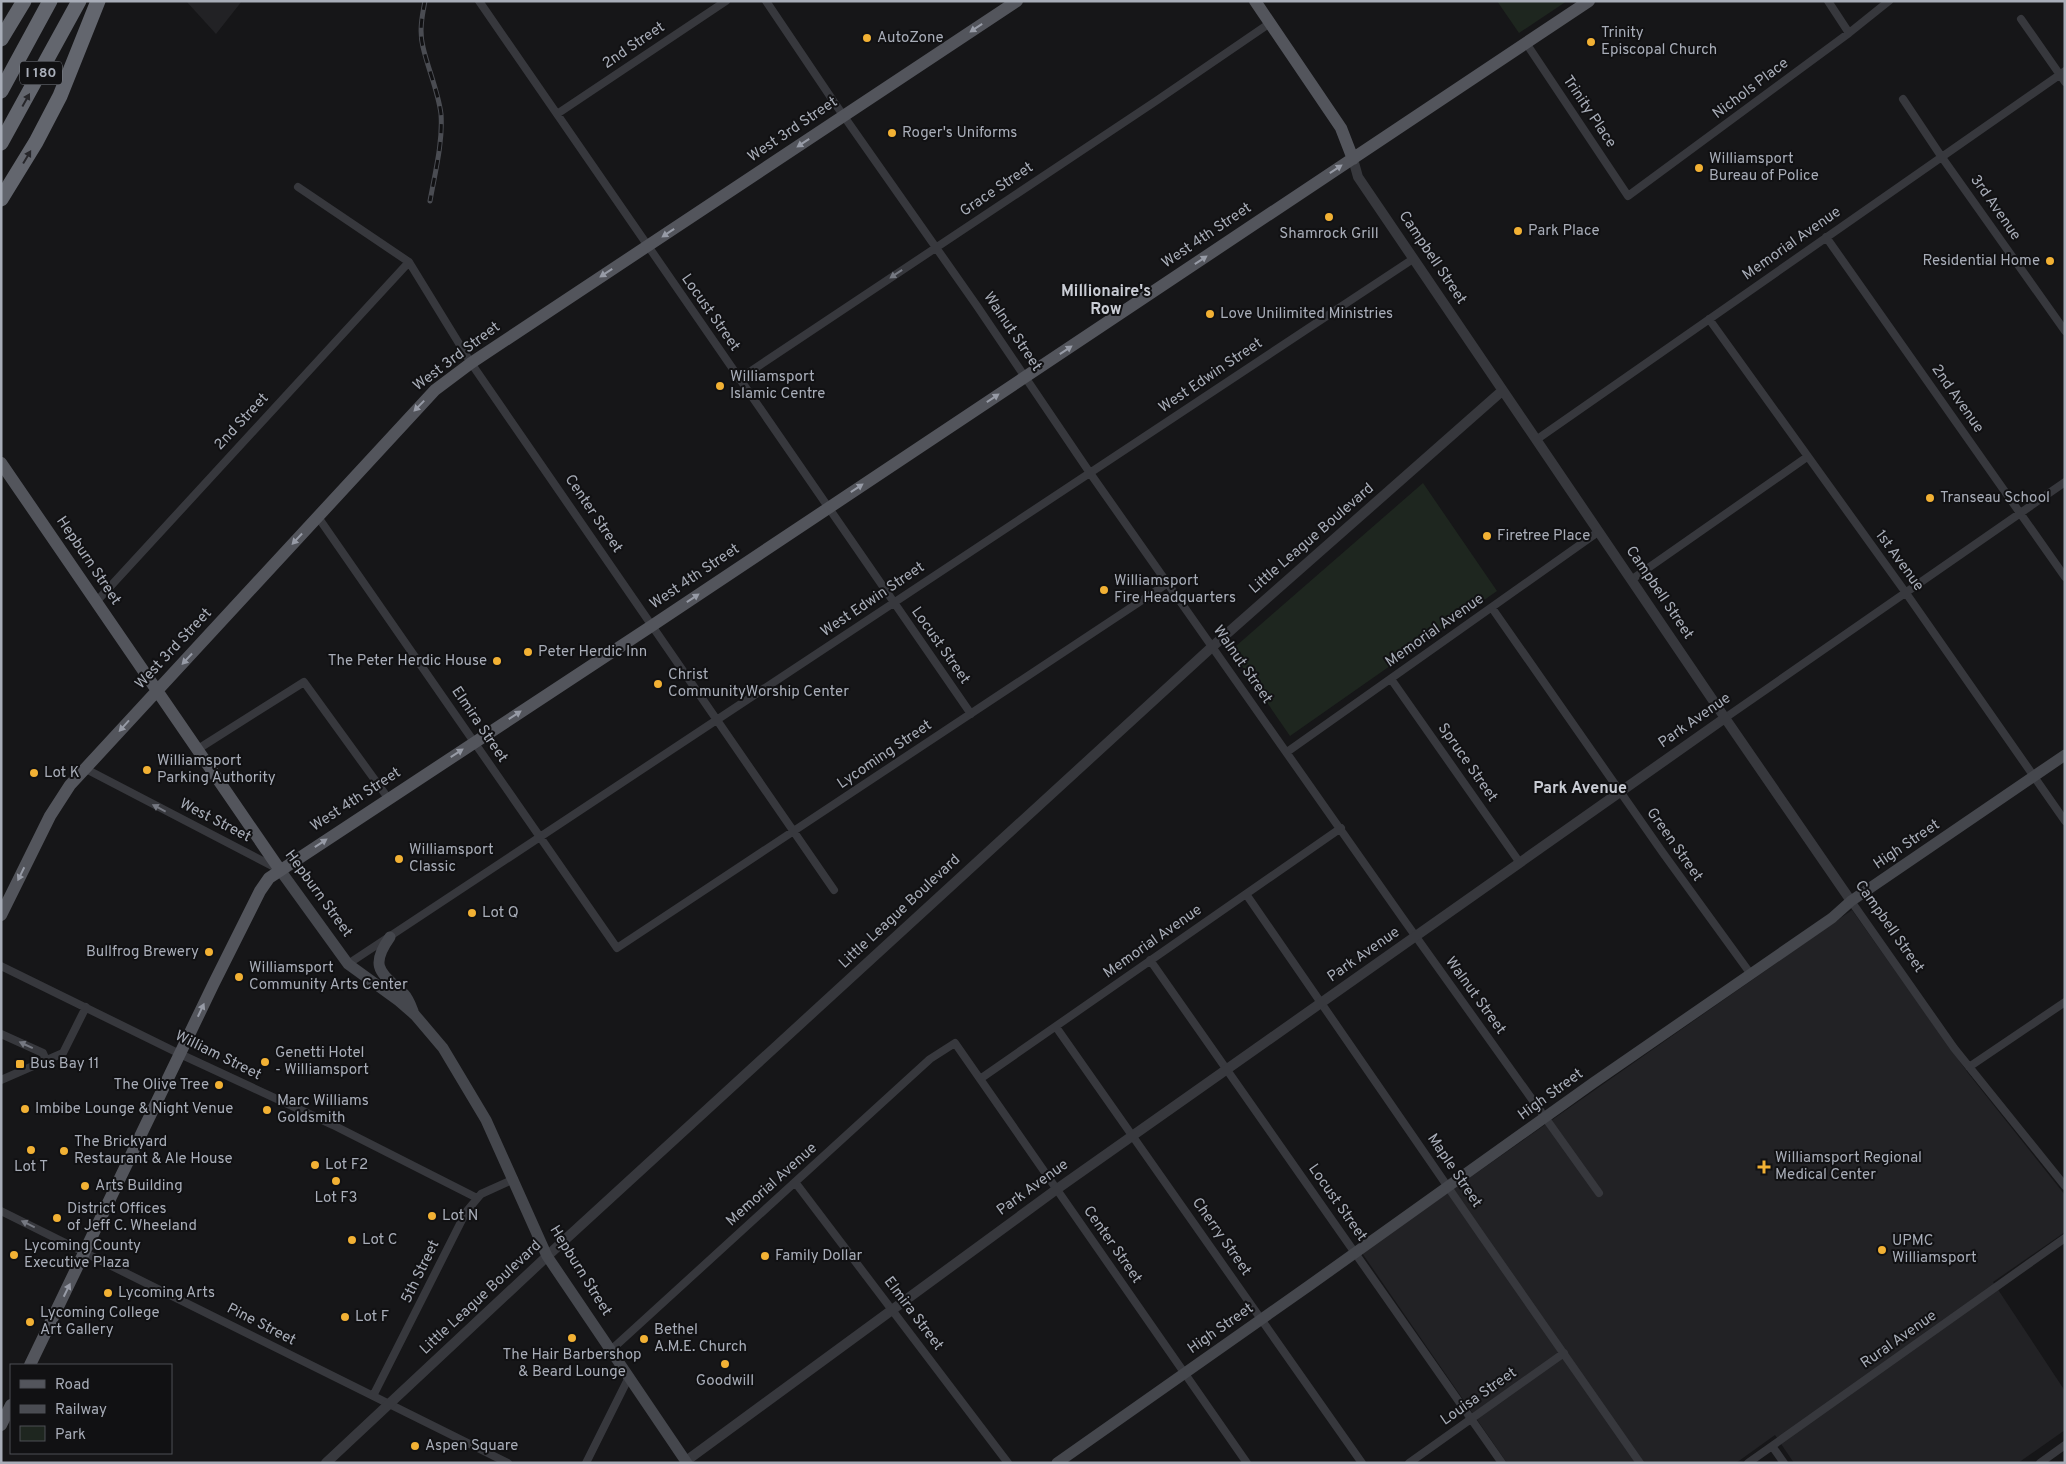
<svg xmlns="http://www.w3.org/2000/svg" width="2066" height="1464" viewBox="0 0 2066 1464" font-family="Overpass,sans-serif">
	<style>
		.built { fill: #222225 }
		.green { fill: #1e261f }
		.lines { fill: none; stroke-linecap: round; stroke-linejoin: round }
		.minor { stroke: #37383d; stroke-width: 8 }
		.tertiary { stroke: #37383d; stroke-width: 10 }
		.secondary { stroke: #45474d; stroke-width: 11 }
		.primary { stroke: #53555c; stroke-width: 12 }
		.motorway { stroke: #63666e; stroke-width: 15 }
		.rail-casing { stroke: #4a4c52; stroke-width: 5 }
		.rail { stroke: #111113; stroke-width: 3; stroke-dasharray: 9; stroke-linecap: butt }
		.oneway { fill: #979ba6 }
		.oneway2 { fill: #26262a }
		.oneway3 { fill: #757881 }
		.poi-dot { fill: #f2b134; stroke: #111113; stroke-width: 2 }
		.labels { text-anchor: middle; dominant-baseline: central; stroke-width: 4; stroke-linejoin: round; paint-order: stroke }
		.shield { fill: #111113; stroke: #7b7e86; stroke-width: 1 }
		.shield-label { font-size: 14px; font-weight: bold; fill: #a8adb8 }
		.poi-label { font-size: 15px; fill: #a8adb8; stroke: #111113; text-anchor: start }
		.street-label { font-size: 15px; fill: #a8adb8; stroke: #111113 }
		.neighbourhood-label { font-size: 16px; font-weight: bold; fill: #c9ccd4; stroke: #111113 }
	</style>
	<rect width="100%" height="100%" fill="#161618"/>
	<!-- built -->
	<path class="built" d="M186 1H242L216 34Z
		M1852 910 1968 1073 2065 1195V1232L1993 1282 2065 1391V1430L2018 1463H1794L1775 1435 1736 1463H1507L1362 1253Z"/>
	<!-- green -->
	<path class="green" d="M1497 1H1567L1519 33Z
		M1423 483 1497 591 1290 736 1235 656 1236 646Z"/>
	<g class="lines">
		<!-- minor -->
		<path class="minor" d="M479 1 971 714
			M766 1 836 105 977 306 1090 473 1404 920 1599 1193
			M1828 1 1849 33
			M2021 19 2065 82
			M1526 43 1628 196 1849 33 1889 1
			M1903 99 1941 156 2065 331
			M557 114 726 1
			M298 187 409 262 471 363 834 890
			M1826 237 2065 577
			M1709 319 1906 593 2065 821
			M739 379 1156 101 1270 23
			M1536 440 2065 71
			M318 517 617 948 1168 583
			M1631 580 1807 457
			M96 602 409 262
			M1492 608 1663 853 1750 973
			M1391 679 1520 863
			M1725 718 2065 482
			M198 749 304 682 388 798
			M1287 752 1598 532
			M84 768 276 868
			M1246 894 1481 1235 1640 1463
			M1851 901 1954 1048 2065 1186
			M1150 960 1502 1463
			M348 964 1413 259
			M1 966 180 1054 333 1125 477 1198
			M1056 1027 1362 1463
			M1 1034 43 1053 46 1060
			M1969 1067 2065 1002
			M980 1079 1341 828
			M1 1080 63 1053 86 1007
			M795 1182 1008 1463
			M1 1211 508 1463
			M611 1350 930 1059 955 1043 1247 1463
			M373 1396 466 1212 481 1194 514 1179
			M1772 1446 1784 1463
			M586 1463 629 1377
			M1409 1463 1564 1353
			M1748 1463 2065 1238
			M2040 1463 2065 1445"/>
		<!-- tertiary -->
		<path class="tertiary" d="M1353 159 1358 177 1725 718 1851 901
			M686 1461 1057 1189 1725 718
			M326 1463 557 1247 1213 646 1502 391"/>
		<!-- secondary -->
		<path class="secondary" d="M280 870 348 964 399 1001 415 1015 443 1048 486 1120 547 1256 687 1463
			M390 937C368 968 382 973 404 994 408 998 411 1006 413 1011
			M1057 1463 1310 1285 1593 1083 1832 918 1851 901 2065 755"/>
		<!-- primary -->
		<path class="primary" d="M1255 1 1341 128 1353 159
			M1 463 280 870
			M1 915 50 816 70 785 435 390 471 363 1017 1
			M30 1365 213 985 260 891 269 878 653 625 1589 1
			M1 1425 11 1405"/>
		<!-- motorway -->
		<path class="motorway" d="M1 39 24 1
			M1 91 50 1
			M1 143 79 1
			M1 199 36 142 60 96 98 1"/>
		<!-- rail casing -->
		<g class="rail-casing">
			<path id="rail" d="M425 1C422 16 419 32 423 47 428 69 438 91 441 114 443 142 435 173 430 201"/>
		</g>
		<!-- rail -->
		<use href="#rail" class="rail"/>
	</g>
	<!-- one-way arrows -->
	<defs><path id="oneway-solid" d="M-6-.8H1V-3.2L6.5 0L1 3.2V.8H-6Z" transform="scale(1.25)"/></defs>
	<g class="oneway">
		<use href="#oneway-solid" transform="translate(976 28) rotate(146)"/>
		<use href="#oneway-solid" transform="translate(803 143) rotate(146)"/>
		<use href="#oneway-solid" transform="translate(1336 169) rotate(-34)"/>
		<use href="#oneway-solid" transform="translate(668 233) rotate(146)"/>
		<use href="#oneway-solid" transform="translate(1201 260) rotate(-34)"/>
		<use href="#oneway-solid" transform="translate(606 273) rotate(147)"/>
		<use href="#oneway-solid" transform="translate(1066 350) rotate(-34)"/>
		<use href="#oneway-solid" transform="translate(993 398) rotate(-34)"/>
		<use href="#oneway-solid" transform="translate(419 406) rotate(134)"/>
		<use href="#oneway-solid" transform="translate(857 488) rotate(-34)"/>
		<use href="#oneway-solid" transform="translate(297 539) rotate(133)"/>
		<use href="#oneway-solid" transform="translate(693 598) rotate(-34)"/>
		<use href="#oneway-solid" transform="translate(187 659) rotate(133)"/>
		<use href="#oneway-solid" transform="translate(515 715) rotate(-33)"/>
		<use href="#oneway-solid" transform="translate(124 726) rotate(132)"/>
		<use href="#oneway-solid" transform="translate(457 753) rotate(-33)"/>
		<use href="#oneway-solid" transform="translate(321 843) rotate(-34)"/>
		<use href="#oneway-solid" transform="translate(21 874) rotate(116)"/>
		<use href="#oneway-solid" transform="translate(201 1010) rotate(-65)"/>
		<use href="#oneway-solid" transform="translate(67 1290) rotate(-64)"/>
	</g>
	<g class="oneway2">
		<use href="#oneway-solid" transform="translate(26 100) rotate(-61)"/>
		<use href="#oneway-solid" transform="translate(27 157) rotate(-59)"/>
	</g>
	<g class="oneway3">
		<use href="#oneway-solid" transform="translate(896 274) rotate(146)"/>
		<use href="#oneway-solid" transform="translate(159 808) rotate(-152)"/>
		<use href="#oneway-solid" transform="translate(26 1045) rotate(-155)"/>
		<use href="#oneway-solid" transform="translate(28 1224) rotate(-154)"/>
	</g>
	<!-- markers -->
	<g class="poi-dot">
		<circle cx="867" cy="38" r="5"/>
		<circle cx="1591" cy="42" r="5"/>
		<circle cx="892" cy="133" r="5"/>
		<circle cx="1699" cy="168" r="5"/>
		<circle cx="1329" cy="217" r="5"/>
		<circle cx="1518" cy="231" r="5"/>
		<circle cx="2050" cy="261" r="5"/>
		<circle cx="1210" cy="314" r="5"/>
		<circle cx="720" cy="386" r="5"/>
		<circle cx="1930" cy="498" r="5"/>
		<circle cx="1487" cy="536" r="5"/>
		<circle cx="1104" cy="590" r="5"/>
		<circle cx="528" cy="652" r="5"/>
		<circle cx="497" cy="661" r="5"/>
		<circle cx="658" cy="684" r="5"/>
		<circle cx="147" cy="770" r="5"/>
		<circle cx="34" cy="773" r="5"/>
		<circle cx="399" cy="859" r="5"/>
		<circle cx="472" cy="913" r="5"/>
		<circle cx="209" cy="952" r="5"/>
		<circle cx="239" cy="977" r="5"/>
		<circle cx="265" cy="1062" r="5"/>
		<rect x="15" y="1059" width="10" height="10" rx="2.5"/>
		<circle cx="219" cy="1085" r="5"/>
		<circle cx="25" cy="1109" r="5"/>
		<circle cx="267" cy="1110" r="5"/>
		<circle cx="31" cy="1150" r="5"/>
		<circle cx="64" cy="1151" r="5"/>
		<circle cx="315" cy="1165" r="5"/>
		<path d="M1761.5 1159.5h5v5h5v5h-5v5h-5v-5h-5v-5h5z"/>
		<circle cx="336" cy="1181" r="5"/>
		<circle cx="85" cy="1186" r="5"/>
		<circle cx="432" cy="1216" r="5"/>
		<circle cx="57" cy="1218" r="5"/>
		<circle cx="352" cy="1240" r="5"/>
		<circle cx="1882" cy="1250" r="5"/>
		<circle cx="14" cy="1255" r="5"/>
		<circle cx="765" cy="1256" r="5"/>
		<circle cx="108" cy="1293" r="5"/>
		<circle cx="345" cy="1317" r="5"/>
		<circle cx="30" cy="1322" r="5"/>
		<circle cx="572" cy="1338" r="5"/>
		<circle cx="644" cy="1339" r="5"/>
		<circle cx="725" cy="1364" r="5"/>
		<circle cx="415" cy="1446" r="5"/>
	</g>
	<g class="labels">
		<!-- shield labels -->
		<rect class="shield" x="20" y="61.5" width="42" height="23" rx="4"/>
		<g class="shield-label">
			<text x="41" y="73">I 180</text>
		</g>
		<!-- poi labels -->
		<g class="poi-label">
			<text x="1601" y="33">Trinity<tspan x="1601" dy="17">Episcopal Church</tspan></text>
			<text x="877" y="38">AutoZone</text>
			<text x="902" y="133">Roger's Uniforms</text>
			<text x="1709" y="159">Williamsport<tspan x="1709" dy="17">Bureau of Police</tspan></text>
			<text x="1528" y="231">Park Place</text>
			<text x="1329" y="234" text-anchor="middle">Shamrock Grill</text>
			<text x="2040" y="261" text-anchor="end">Residential Home</text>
			<text x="1220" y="314">Love Unilimited Ministries</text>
			<text x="730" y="377">Williamsport<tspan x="730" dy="17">Islamic Centre</tspan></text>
			<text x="1940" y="498">Transeau School</text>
			<text x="1497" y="536">Firetree Place</text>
			<text x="1114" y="581">Williamsport<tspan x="1114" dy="17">Fire Headquarters</tspan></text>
			<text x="538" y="652">Peter Herdic Inn</text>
			<text x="487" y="661" text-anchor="end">The Peter Herdic House</text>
			<text x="668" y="675">Christ<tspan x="668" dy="17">CommunityWorship Center</tspan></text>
			<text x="157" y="761">Williamsport<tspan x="157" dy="17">Parking Authority</tspan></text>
			<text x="44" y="773">Lot K</text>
			<text x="409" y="850">Williamsport<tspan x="409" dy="17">Classic</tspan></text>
			<text x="482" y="913">Lot Q</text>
			<text x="199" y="952" text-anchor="end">Bullfrog Brewery</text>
			<text x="249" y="968">Williamsport<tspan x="249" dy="17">Community Arts Center</tspan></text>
			<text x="275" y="1053">Genetti Hotel<tspan x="275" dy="17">- Williamsport</tspan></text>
			<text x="30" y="1064">Bus Bay 11</text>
			<text x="209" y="1085" text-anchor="end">The Olive Tree</text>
			<text x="277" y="1101">Marc Williams<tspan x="277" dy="17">Goldsmith</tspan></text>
			<text x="35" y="1109">Imbibe Lounge &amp; Night Venue</text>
			<text x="74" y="1142">The Brickyard<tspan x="74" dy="17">Restaurant &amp; Ale House</tspan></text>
			<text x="1775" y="1158">Williamsport Regional<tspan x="1775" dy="17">Medical Center</tspan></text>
			<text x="325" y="1165">Lot F2</text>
			<text x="31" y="1167" text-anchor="middle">Lot T</text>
			<text x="95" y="1186">Arts Building</text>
			<text x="336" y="1198" text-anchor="middle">Lot F3</text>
			<text x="67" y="1209">District Offices<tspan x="67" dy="17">of Jeff C. Wheeland</tspan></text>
			<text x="442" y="1216">Lot N</text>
			<text x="362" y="1240">Lot C</text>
			<text x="1892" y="1241">UPMC<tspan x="1892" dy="17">Williamsport</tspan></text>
			<text x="24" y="1246">Lycoming County<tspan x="24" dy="17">Executive Plaza</tspan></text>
			<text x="775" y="1256">Family Dollar</text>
			<text x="118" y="1293">Lycoming Arts</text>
			<text x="40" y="1313">Lycoming College<tspan x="40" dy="17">Art Gallery</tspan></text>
			<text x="355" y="1317">Lot F</text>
			<text x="654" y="1330">Bethel<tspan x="654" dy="17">A.M.E. Church</tspan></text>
			<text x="572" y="1355" text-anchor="middle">The Hair Barbershop<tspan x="572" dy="17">&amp; Beard Lounge</tspan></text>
			<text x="725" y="1381" text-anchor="middle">Goodwill</text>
			<text x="425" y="1446">Aspen Square</text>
		</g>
		<!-- street labels -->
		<g class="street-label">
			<text transform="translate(634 46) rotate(-34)">2nd Street</text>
			<text transform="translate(1751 89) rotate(-37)">Nichols Place</text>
			<text transform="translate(1589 112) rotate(56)">Trinity Place</text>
			<text transform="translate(793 130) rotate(-34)">West 3rd Street</text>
			<text transform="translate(997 190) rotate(-34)">Grace Street</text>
			<text transform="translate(1995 208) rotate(55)">3rd Avenue</text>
			<text transform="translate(1207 236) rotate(-34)">West 4th Street</text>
			<text transform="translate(1792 244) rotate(-35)">Memorial Avenue</text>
			<text transform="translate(1432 258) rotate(56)">Campbell Street</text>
			<text transform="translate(710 313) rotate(55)">Locust Street</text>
			<text transform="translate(1012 332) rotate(56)">Walnut Street</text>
			<text transform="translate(457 357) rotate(-37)">West 3rd Street</text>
			<text transform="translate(1211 376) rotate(-34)">West Edwin Street</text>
			<text transform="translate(1957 399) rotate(55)">2nd Avenue</text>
			<text transform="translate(242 422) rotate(-47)">2nd Street</text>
			<text transform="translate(593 514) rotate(56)">Center Street</text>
			<text transform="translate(1312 539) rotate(-41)">Little League Boulevard</text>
			<text transform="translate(88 561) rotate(56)">Hepburn Street</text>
			<text transform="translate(1899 561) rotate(54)">1st Avenue</text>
			<text transform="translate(695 577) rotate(-34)">West 4th Street</text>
			<text transform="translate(1659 593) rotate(56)">Campbell Street</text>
			<text transform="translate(873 600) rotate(-34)">West Edwin Street</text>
			<text transform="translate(1435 631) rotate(-35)">Memorial Avenue</text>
			<text transform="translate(940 646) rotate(55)">Locust Street</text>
			<text transform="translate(174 649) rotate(-47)">West 3rd Street</text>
			<text transform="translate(1242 665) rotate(55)">Walnut Street</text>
			<text transform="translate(1695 721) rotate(-35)">Park Avenue</text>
			<text transform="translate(479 725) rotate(56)">Elmira Street</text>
			<text transform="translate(885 755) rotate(-34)">Lycoming Street</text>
			<text transform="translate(1467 763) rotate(55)">Spruce Street</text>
			<text transform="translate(356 800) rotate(-33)">West 4th Street</text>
			<text transform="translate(215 821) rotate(27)">West Street</text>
			<text transform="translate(1674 845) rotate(55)">Green Street</text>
			<text transform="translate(1907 845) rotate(-34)">High Street</text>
			<text transform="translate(318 894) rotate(54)">Hepburn Street</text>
			<text transform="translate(900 912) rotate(-43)">Little League Boulevard</text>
			<text transform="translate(1889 927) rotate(55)">Campbell Street</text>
			<text transform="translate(1153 942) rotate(-35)">Memorial Avenue</text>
			<text transform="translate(1364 955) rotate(-35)">Park Avenue</text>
			<text transform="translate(1475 996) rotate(54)">Walnut Street</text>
			<text transform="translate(218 1056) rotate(26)">William Street</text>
			<text transform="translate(1551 1095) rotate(-36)">High Street</text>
			<text transform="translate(1454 1171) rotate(56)">Maple Street</text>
			<text transform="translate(772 1185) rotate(-42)">Memorial Avenue</text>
			<text transform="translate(1033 1188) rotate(-36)">Park Avenue</text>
			<text transform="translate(1337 1203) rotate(55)">Locust Street</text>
			<text transform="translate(1221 1237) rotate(55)">Cherry Street</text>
			<text transform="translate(1112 1245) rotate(55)">Center Street</text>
			<text transform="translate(580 1271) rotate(58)">Hepburn Street</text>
			<text transform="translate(421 1272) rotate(-64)">5th Street</text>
			<text transform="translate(481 1298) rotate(-43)">Little League Boulevard</text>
			<text transform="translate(913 1314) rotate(53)">Elmira Street</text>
			<text transform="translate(261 1325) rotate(27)">Pine Street</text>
			<text transform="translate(1221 1329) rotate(-35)">High Street</text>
			<text transform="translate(1899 1340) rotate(-35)">Rural Avenue</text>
			<text transform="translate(1479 1397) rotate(-35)">Louisa Street</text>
		</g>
		<!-- neighbourhood labels -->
		<g class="neighbourhood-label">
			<text x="1106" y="292">Millionaire's<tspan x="1106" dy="18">Row</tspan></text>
			<text x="1580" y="789">Park Avenue</text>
		</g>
	</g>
	<!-- border -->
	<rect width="2066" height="1464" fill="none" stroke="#a8adb8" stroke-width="5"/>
	<!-- legend -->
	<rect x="10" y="1364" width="162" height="90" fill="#111113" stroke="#4d4f55"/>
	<rect x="20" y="1380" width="25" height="8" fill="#53555c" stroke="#4d4f55"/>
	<text x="55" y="1389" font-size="15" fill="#a8adb8">Road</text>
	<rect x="20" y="1405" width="25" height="8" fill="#4a4c52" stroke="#4d4f55"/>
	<text x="55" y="1414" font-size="15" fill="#a8adb8">Railway</text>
	<rect x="20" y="1426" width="25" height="15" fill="#1e261f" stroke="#4d4f55"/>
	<text x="55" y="1439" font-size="15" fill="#a8adb8">Park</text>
</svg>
